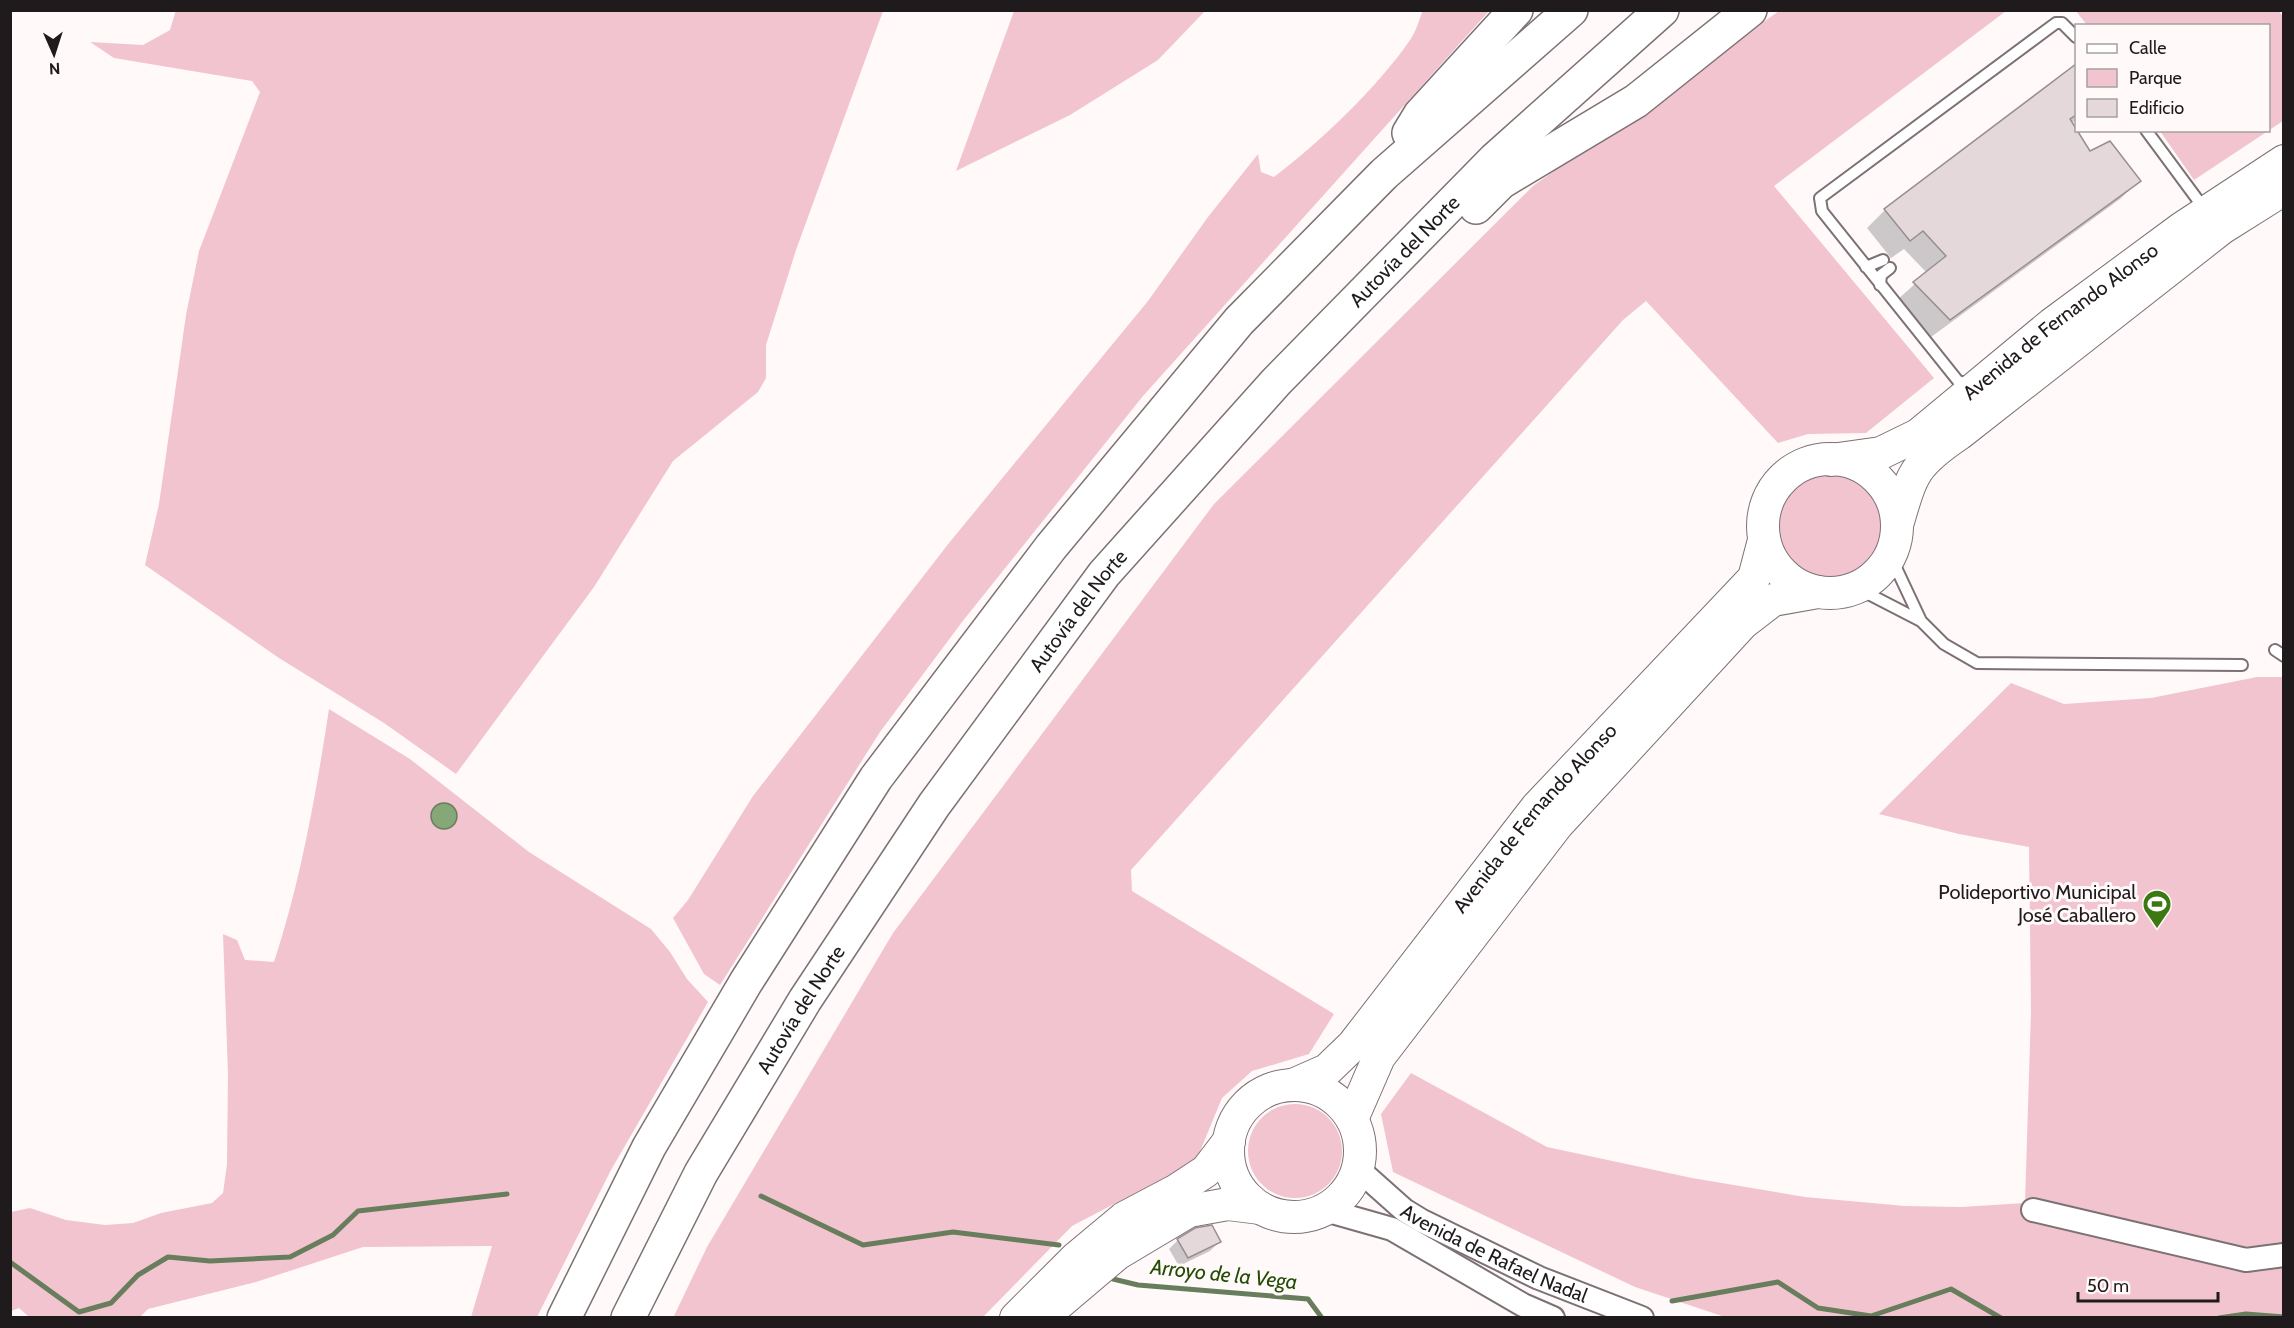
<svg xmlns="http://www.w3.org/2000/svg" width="2294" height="1328" viewBox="0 0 2294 1328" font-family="Cabin,sans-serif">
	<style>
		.green { fill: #f2c4cf }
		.water { fill: #86a777; stroke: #677d5c; stroke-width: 1.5 }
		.shadow { fill: #0003 }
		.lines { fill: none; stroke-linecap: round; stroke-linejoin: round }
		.stream { stroke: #677d5c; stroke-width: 5 }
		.building { fill: #e5d8db; stroke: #998d90; stroke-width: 1.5 }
		.lane-casing { stroke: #7c7174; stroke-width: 14 }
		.street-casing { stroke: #7c7174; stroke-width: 26 }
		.secondary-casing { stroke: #7c7174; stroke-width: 34 }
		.highway-casing { stroke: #7c7174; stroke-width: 36 }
		.lane { stroke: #fff; stroke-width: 10 }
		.street { stroke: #fff; stroke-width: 22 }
		.secondary { stroke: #fff; stroke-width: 32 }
		.highway { stroke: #fff; stroke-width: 33 }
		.labels { text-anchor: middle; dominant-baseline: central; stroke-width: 6; stroke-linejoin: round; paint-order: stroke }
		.street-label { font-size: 20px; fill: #1f1b1c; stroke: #fff9fa }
		.poi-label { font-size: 20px; fill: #1f1b1c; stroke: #fff9fa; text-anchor: end }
		.water-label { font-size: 21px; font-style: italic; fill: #244d05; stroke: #fff9fa }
	</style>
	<rect width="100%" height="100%" fill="#fff9fa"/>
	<!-- green -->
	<path class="green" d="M176 10 883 11 796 250 766 345V378L758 392 673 461 594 587 456 774 384 723 279 658 145 565 159 504 186 315 199 251 260 92 252 81 114 58 90 42 143 45 170 30Z
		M1423 10 1489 11 1143 396 962 622 880 732 720 985 704 974 673 918 688 900 753 796 949 543 1148 301 1208 217 1258 154 1261 172 1274 177C1320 142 1378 87 1410 40 1416 32 1419 20 1423 10Z
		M1014 11V10L1205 11 1158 60 1070 115 956 171Z
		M1779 11H2006L1774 186 1934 378 1866 433 1808 434 1778 443 1646 301 1623 320 1131 870 1132 891 1334 1014 1309 1054 1252 1071 1222 1098 1196 1161 1072 1226 983 1317 673 1318 707 1247 893 933 1214 504 1533 186Z
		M2076 11H2279L2284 18 2283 121 2194 180 2160 131 2268 130V26L2087 25Z
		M1777 526a54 54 0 1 1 108 0a54 54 0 1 1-108 0Z
		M2257 677H2283V1317H1725L1635 1287 1393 1172 1381 1114 1411 1073 1547 1147 1692 1178 1805 1197 1905 1206 1961 1207 2025 1203 2031 1011 2029 847 1959 834 1879 814 2011 683 2064 704 2151 698Z
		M329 709 410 759 529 852 651 929 670 952 687 979 708 1002 611 1170 537 1317H471L492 1246 363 1247 256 1282 148 1309 140 1317H29L19 1308 11 1311V1212L30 1208 66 1220 105 1225 133 1223 161 1213 212 1203 223 1193 227 1164 228 1074 223 934 237 940 245 960 274 962C301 880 316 794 329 709Z
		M1248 1151a47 47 0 1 1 94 0a47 47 0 1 1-94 0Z"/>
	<!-- water -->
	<path class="water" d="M431 816a13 13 0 1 1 26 0a13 13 0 1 1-26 0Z"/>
	<!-- shadow -->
	<path class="shadow" d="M2076 66V120L2071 123 2089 153 2139 181 2120 199 1931 337 1896 301 1927 273 1904 249 1891 258 1867 228 1885 210Z
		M1178 1240 1219 1242 1210 1251 1179 1266 1169 1249Z"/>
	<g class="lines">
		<!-- stream -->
		<path class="stream" d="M761 1196 863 1245 953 1232 1059 1245
			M10 1262 79 1312 111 1303 138 1275 168 1257 210 1261 290 1257 333 1235 358 1211 507 1194
			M1113 1279 1138 1285 1308 1299 1322 1318
			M1672 1301 1778 1282 1818 1308 1871 1316 1951 1289 2001 1318
			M2219 1318 2246 1314 2284 1317"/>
	</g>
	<!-- building -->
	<path class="building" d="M2076 64V115L2070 119 2090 151 2110 141 2141 181 1950 320 1913 282 1946 256 1923 231 1910 241 1884 209Z
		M1212 1225 1221 1242 1188 1258 1177 1239 1195 1228Z"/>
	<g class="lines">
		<!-- lane casing -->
		<g class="lane-casing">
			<path id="lane" d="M2146 130 2200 203 2201 211
				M1866 267 1883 260
				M1880 285 1881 275 1890 268
				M1972 385 1958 381 1822 211 1820 198 2056 23H2062L2076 37
				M1890 555 1921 621
				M1857 588 1921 621 1944 644 1977 663 2242 665
				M2275 650 2284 656"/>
		</g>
		<!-- street casing -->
		<g class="street-casing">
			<g id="street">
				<path id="s1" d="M1358 1169 1404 1210 1422 1221 1539 1278 1642 1318"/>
				<path d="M1325 1210 1392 1229 1523 1305 1553 1318"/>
				<path d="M2033 1210 2246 1260 2284 1255"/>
			</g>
		</g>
		<!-- secondary casing -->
		<g class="secondary-casing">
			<g id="secondary">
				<circle cx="1830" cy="526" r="67"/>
				<path id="s2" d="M1831 460 1881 453 1918 435 2052 324 2182 228 2284 161"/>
				<path d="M1897 525C1912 474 1913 465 1959 434L2222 228 2284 189"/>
				<path id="s3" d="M1293 1085 1327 1070 1353 1045 1537 807 1754 578 1764 540"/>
				<circle cx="1294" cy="1151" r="66"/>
				<path d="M1352 1119 1379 1057 1557 825 1743 623 1773 600 1818 592"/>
				<path d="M1045 1315 1117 1254 1189 1211 1228 1204 1260 1208"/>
				<path d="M1016 1318 1076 1258 1124 1218 1177 1190 1206 1171 1229 1141"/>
			</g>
		</g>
		<!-- highway casing -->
		<g class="highway-casing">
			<g id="highway">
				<path d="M1409 133 1420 115 1516 10"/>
				<path d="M1476 207 1501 182 1636 101 1750 10"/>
				<path d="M564 1318 649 1147 746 982 876 778 1051 547 1239 321 1384 174 1571 10"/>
				<path id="s4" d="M628 1318 701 1173 805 1000 934 805 1104 574 1276 382 1494 160 1662 10"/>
			</g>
		</g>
		<!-- lane -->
		<use href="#lane" class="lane"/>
		<!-- street -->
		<use href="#street" class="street"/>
		<!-- secondary -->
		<use href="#secondary" class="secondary"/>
		<!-- highway -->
		<use href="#highway" class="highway"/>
	</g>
	<!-- icons -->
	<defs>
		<g id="stadium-pin" transform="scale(1.5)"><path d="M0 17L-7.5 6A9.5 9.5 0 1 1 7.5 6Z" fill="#3d7912" stroke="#fff9fa"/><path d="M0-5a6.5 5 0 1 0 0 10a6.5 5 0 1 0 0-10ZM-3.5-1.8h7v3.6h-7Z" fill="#fff"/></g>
	</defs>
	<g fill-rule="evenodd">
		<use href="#stadium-pin" x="2157" y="904"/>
	</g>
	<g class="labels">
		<!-- street labels -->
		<g class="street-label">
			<text stroke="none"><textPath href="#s4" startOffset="1326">Autovía del Norte</textPath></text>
			<text stroke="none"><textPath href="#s2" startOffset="274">Avenida de Fernando Alonso</textPath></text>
			<text stroke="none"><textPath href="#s4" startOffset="840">Autovía del Norte</textPath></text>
			<text stroke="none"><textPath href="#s3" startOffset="364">Avenida de Fernando Alonso</textPath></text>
			<text stroke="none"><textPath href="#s4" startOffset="354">Autovía del Norte</textPath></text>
			<text stroke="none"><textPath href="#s1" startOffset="162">Avenida de Rafael Nadal</textPath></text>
		</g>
		<!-- poi labels -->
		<g class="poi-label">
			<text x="2136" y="892">Polideportivo Municipal<tspan x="2136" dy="23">José Caballero</tspan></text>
		</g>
		<!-- water labels -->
		<g class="water-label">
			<text transform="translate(1224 1274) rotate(6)">Arroyo de la Vega</text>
		</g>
	</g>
	<!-- border -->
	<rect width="2294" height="1328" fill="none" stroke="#1f1b1c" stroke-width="24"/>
	<!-- legend -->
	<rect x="2075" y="24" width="195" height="108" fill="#fff9fa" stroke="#a5a0a1" stroke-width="1.5"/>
	<rect x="2087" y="44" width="30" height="9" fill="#ffffff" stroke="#a5a0a1" stroke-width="1.5"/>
	<text x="2129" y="54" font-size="18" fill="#1f1b1c">Calle</text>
	<rect x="2087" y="69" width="30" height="18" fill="#f2c4cf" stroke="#a5a0a1" stroke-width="1.5"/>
	<text x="2129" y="84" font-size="18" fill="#1f1b1c">Parque</text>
	<rect x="2087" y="99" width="30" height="18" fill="#e5d8db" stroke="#a5a0a1" stroke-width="1.5"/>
	<text x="2129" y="114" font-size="18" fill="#1f1b1c">Edificio</text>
	<!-- north arrow -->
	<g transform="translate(54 54) rotate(177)" stroke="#fff9fa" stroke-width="4.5" paint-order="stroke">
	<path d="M0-4.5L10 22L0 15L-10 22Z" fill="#1f1b1c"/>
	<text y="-9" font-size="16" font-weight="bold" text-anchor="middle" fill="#1f1b1c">N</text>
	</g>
	<!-- scale -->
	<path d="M2078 1292v9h140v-9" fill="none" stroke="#1f1b1c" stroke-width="3"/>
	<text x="2087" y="1292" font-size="18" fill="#1f1b1c" stroke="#fff9fa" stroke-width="4.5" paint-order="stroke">50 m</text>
</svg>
